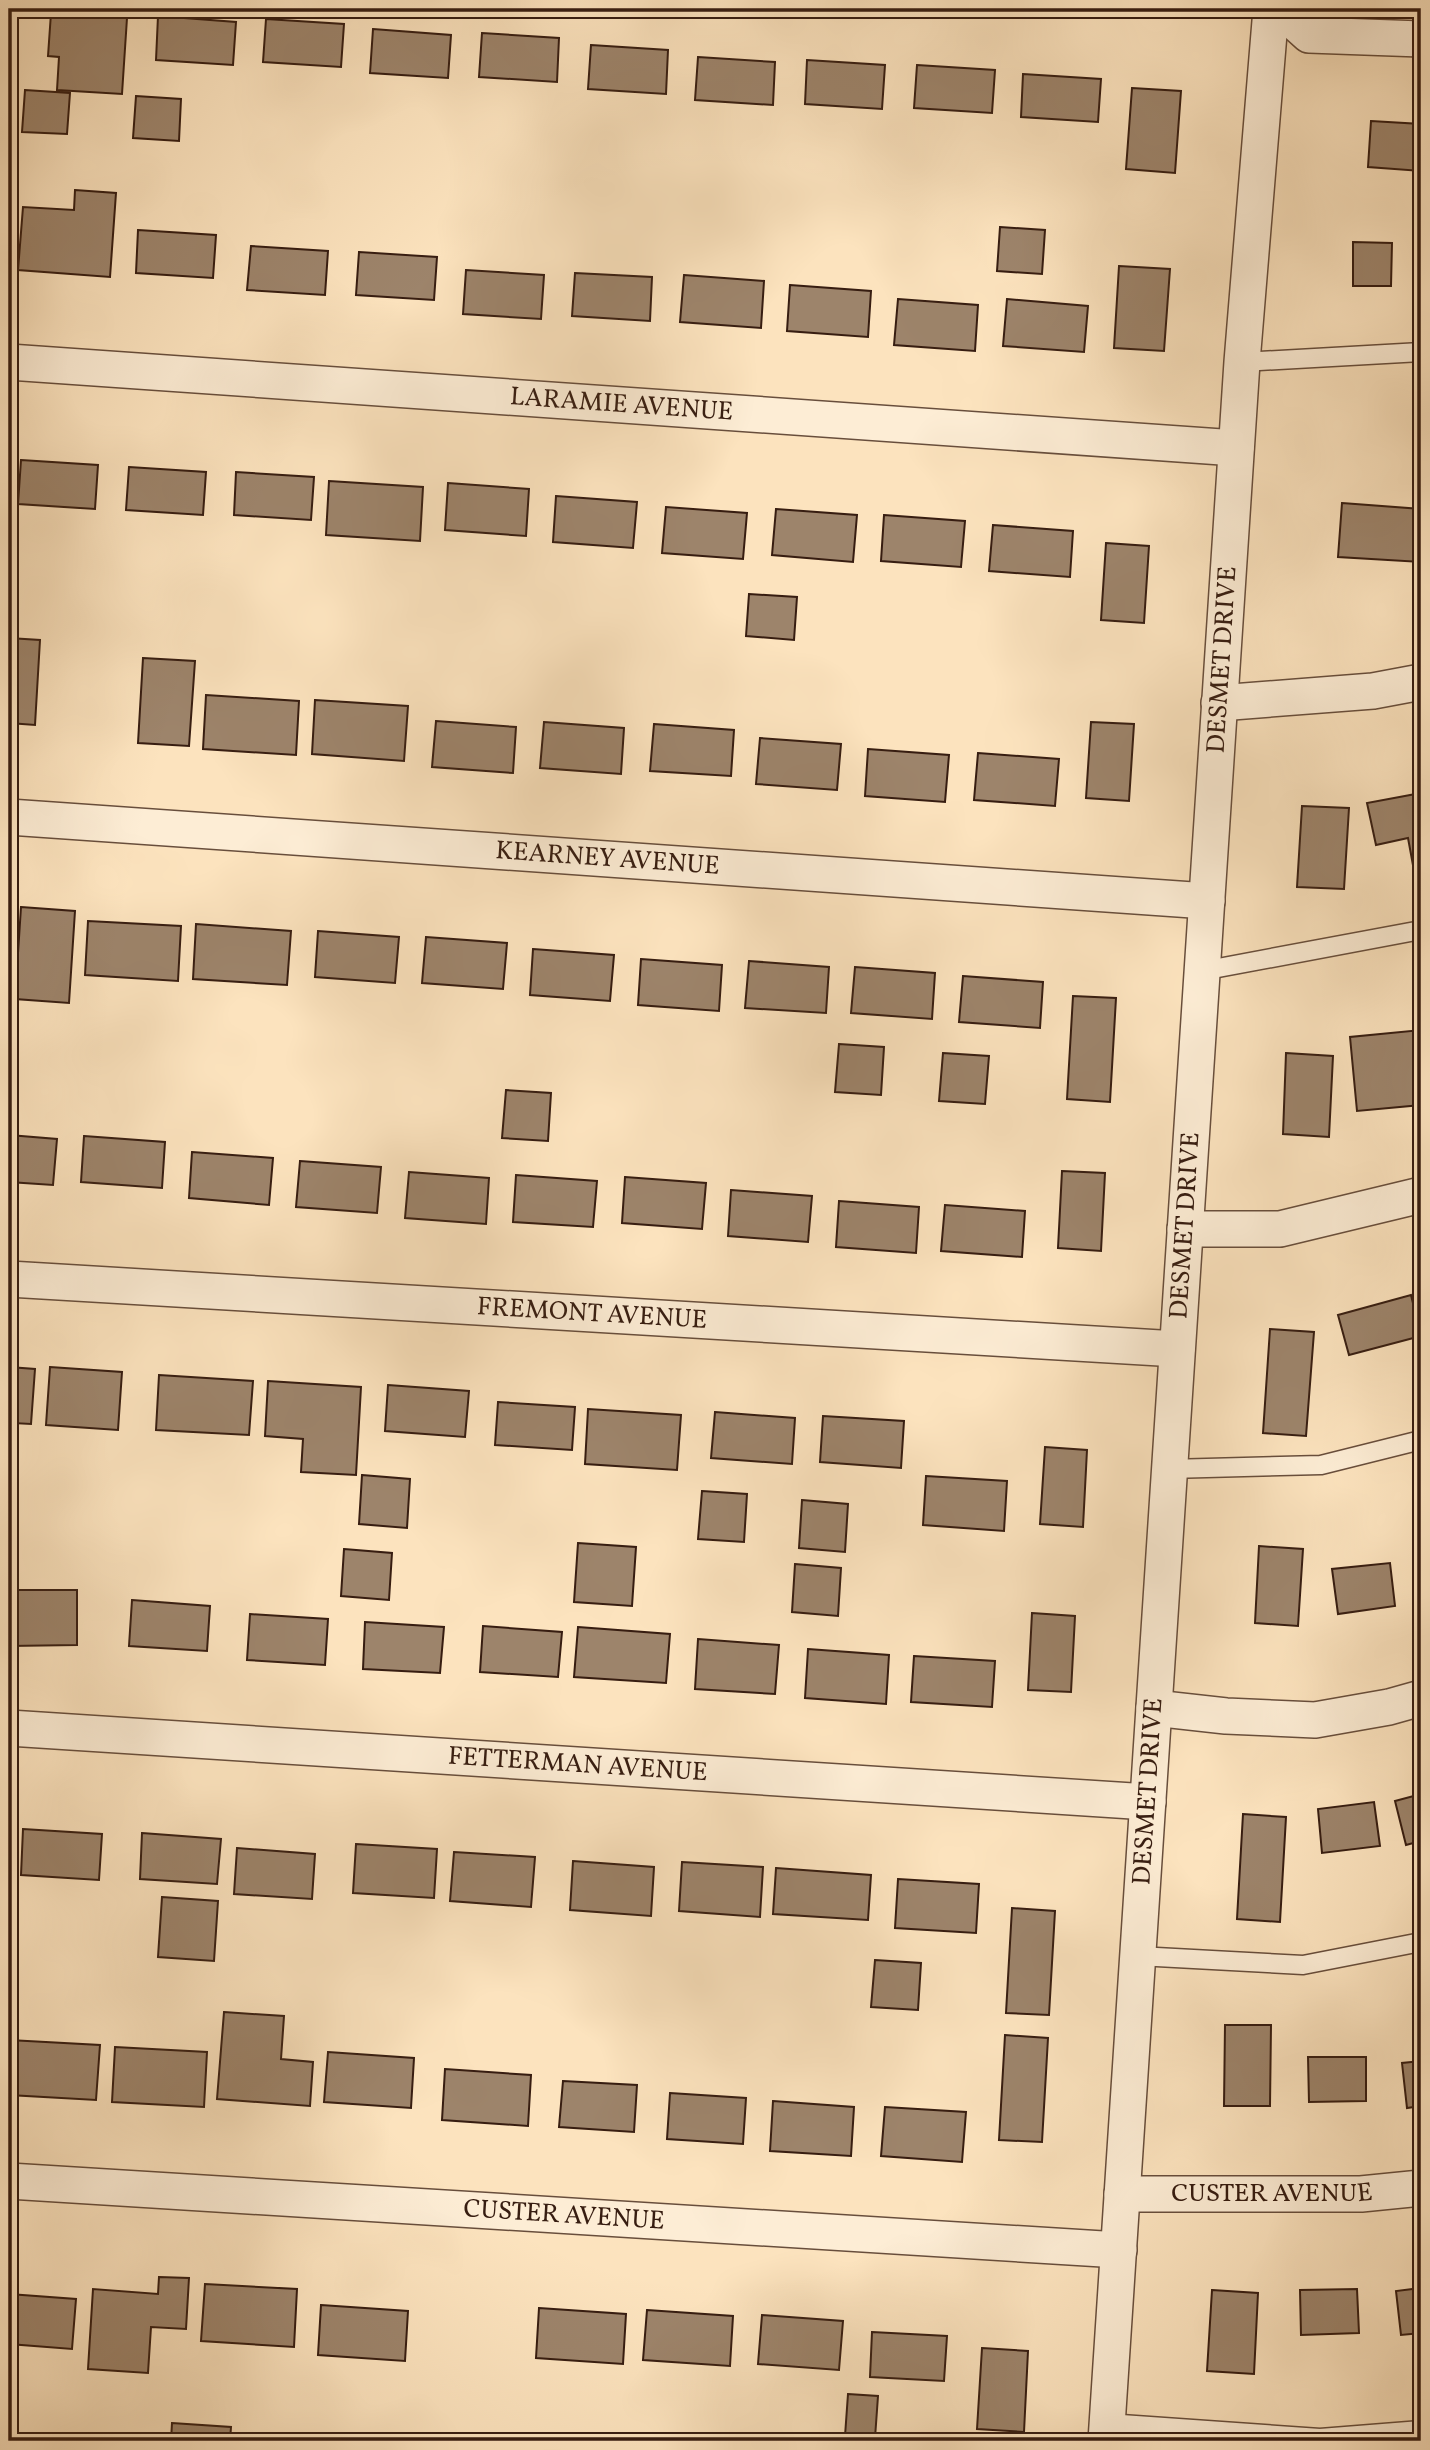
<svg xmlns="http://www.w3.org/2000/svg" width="1430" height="2450" viewBox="0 0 1430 2450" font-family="Vollkorn,serif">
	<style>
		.building { fill: #9d846b; stroke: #371d11; stroke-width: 2 }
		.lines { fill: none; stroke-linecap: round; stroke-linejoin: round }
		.service-casing { stroke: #684e3c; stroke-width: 21 }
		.minor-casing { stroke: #684e3c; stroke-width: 38 }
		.service { stroke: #fdedd5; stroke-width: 18 }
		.minor { stroke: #fdedd5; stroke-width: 35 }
		.labels { text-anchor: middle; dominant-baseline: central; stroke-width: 5; stroke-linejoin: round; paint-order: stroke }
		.street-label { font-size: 26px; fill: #371d11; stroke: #fdedd5 }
	</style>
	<rect width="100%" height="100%" fill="#fce3be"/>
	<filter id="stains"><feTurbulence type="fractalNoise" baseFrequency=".00286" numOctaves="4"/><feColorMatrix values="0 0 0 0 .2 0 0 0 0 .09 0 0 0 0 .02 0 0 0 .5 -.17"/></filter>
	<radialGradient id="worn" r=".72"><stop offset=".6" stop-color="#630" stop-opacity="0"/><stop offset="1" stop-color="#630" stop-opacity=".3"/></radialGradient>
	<!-- building -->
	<path class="building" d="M9 9H18L16 51H9Z
		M51 13 127 18 122 94 57 90 59 57 48 56Z
		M158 16 236 22 233 65 156 60Z
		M266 19 344 24 341 67 263 62Z
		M373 29 451 35 448 78 370 73Z
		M482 33 559 38 557 82 479 77Z
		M591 45 668 50 666 94 588 89Z
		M698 57 775 62 773 105 695 100Z
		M807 60 885 65 882 109 805 104Z
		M917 65 995 70 992 113 914 108Z
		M1023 74 1101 79 1098 122 1021 117Z
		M1132 88 1181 91 1175 173 1126 169Z
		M25 90 70 93 67 134 22 132Z
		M136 96 181 99 179 141 133 138Z
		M1371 121 1421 124V171L1368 167Z
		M75 190 116 193 110 277 18 270 23 207 74 210Z
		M1000 227 1045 230 1042 274 997 271Z
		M138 230 216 235 213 278 136 273Z
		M1353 242 1392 243 1391 286H1353Z
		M251 246 328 251 325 295 247 290Z
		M359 252 437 257 434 300 356 295Z
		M1119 266 1170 269 1164 351 1114 348Z
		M466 270 544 275 541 319 463 314Z
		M575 273 652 277 650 321 572 316Z
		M684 275 764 281 761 328 680 322Z
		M790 285 871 291 868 337 787 331Z
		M898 299 978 305 975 351 894 345Z
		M1007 299 1088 306 1084 352 1003 346Z
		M21 460 98 465 95 509 18 504Z
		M129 467 206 472 203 515 126 510Z
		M236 472 314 477 311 520 234 515Z
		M329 481 423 487 420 541 326 535Z
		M448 483 529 489 526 536 445 530Z
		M556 496 637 502 633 548 553 542Z
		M1342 503 1421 509V562L1338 557Z
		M666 507 747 513 743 559 662 553Z
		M776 509 857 515 853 562 772 555Z
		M884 515 965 521 961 567 881 561Z
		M993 525 1073 531 1070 577 989 571Z
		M1106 543 1149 546 1144 623 1101 620Z
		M749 594 797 597 794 640 746 636Z
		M9 638 40 640 35 725 9 723Z
		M143 658 195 661 189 746 138 743Z
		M206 695 299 701 296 755 203 749Z
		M315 700 408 706 404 761 312 754Z
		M436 721 516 727 513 773 432 767Z
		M544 722 624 728 621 774 540 768Z
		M1091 722 1134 724 1129 801 1086 798Z
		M654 724 734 730 731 776 650 771Z
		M760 738 841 744 837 790 756 784Z
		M868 749 949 755 945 802 865 796Z
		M978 753 1059 759 1055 806 974 800Z
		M1421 793V875L1415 876 1408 838 1376 845 1367 803Z
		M1302 806 1349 808 1344 889 1297 887Z
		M21 907 75 911 69 1003 15 999Z
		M88 921 181 926 178 981 85 975Z
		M196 924 291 931 287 985 193 979Z
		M318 931 399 937 395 983 315 977Z
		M426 937 507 943 503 989 422 983Z
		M533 949 614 955 610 1001 530 995Z
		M641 959 722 965 719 1011 638 1005Z
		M749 961 829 967 826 1013 745 1008Z
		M855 967 935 973 932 1019 851 1013Z
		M963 976 1043 982 1040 1028 959 1022Z
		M1073 996 1116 998 1110 1102 1067 1099Z
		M1421 1030V1105L1357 1111 1350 1037Z
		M839 1044 884 1047 881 1095 835 1092Z
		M943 1053 989 1056 985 1104 939 1101Z
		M1286 1053 1333 1056 1329 1137 1283 1134Z
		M506 1090 551 1093 548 1141 502 1138Z
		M9 1135 57 1139 53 1185 9 1182Z
		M84 1136 165 1142 162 1188 81 1182Z
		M192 1152 273 1158 269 1205 189 1198Z
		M300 1161 381 1167 377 1213 296 1207Z
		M1062 1171 1105 1173 1101 1251 1058 1248Z
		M409 1172 489 1178 486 1224 405 1218Z
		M516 1175 597 1181 593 1227 513 1222Z
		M625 1177 706 1183 702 1229 622 1223Z
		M731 1190 812 1196 808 1242 728 1236Z
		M839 1201 919 1207 916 1253 836 1247Z
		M945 1205 1025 1211 1022 1257 941 1251Z
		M1411 1295 1421 1336 1349 1355 1338 1315Z
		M1270 1329 1314 1332 1306 1436 1263 1433Z
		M9 1367 35 1369 31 1424 13 1423 10 1467Z
		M50 1367 122 1372 118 1430 46 1425Z
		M159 1375 253 1381 249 1435 156 1430Z
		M268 1381 361 1387 356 1475 301 1472 303 1439 265 1436Z
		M388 1385 469 1391 465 1437 385 1431Z
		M498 1402 575 1407 572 1450 495 1445Z
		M588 1409 681 1415 677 1470 585 1464Z
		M715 1412 795 1418 792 1464 711 1458Z
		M823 1416 904 1421 901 1468 820 1462Z
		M1045 1447 1087 1450 1083 1527 1040 1524Z
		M362 1475 410 1479 407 1528 359 1524Z
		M926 1476 1007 1481 1004 1531 923 1525Z
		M702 1491 747 1494 744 1542 698 1539Z
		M802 1500 848 1504 845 1552 799 1548Z
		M578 1543 636 1547 632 1606 574 1602Z
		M1259 1546 1303 1549 1298 1626 1255 1623Z
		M344 1549 392 1553 389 1600 341 1596Z
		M1390 1563 1395 1606 1338 1614 1332 1569Z
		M795 1564 841 1568 838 1616 792 1612Z
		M9 1590H77V1645L9 1646Z
		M132 1600 210 1606 207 1651 129 1646Z
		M1032 1613 1075 1616 1071 1692 1028 1690Z
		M250 1614 328 1619 325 1665 247 1660Z
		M365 1622 444 1627 440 1673 363 1669Z
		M483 1626 562 1632 558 1677 480 1672Z
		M578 1627 670 1634 666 1683 574 1677Z
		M698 1639 779 1645 775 1694 695 1689Z
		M808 1649 889 1655 886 1704 805 1698Z
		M914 1656 995 1661 992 1707 911 1702Z
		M1421 1794V1841L1406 1845 1395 1801Z
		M1374 1802 1380 1846 1322 1853 1318 1809Z
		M1243 1814 1286 1817 1280 1922 1237 1919Z
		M23 1829 102 1834 99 1880 21 1875Z
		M142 1833 221 1839 217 1884 140 1879Z
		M356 1844 437 1849 434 1898 353 1893Z
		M237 1848 315 1854 312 1899 234 1894Z
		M454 1852 535 1857 531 1907 450 1901Z
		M573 1861 654 1867 651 1916 570 1910Z
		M682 1862 763 1867 760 1917 679 1911Z
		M776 1868 871 1875 868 1920 773 1914Z
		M898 1879 979 1884 976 1933 895 1928Z
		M162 1897 218 1901 214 1961 158 1957Z
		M1012 1908 1055 1911 1049 2015 1006 2013Z
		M875 1960 921 1963 918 2010 871 2007Z
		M224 2012 284 2016 281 2059 313 2062 310 2106 217 2099Z
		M1225 2025H1271L1270 2106H1224Z
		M1005 2035 1048 2038 1042 2142 999 2140Z
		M9 2040 100 2045 96 2100 9 2095Z
		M115 2047 207 2052 204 2107 112 2102Z
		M328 2052 414 2058 411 2108 324 2102Z
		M1308 2057H1366V2101L1309 2102Z
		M1421 2061V2106L1407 2108 1402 2063Z
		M445 2069 531 2075 528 2126 442 2120Z
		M563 2081 637 2085 634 2132 559 2127Z
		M670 2093 746 2098 743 2144 667 2139Z
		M773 2101 854 2107 851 2156 770 2151Z
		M885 2107 966 2112 962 2162 881 2156Z
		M159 2277 189 2278 186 2329 151 2327 148 2373 88 2369 93 2289 158 2294Z
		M205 2284 297 2289 294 2347 201 2341Z
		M1421 2288V2333L1401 2335 1396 2291Z
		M1357 2289 1359 2333 1301 2335 1300 2290Z
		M1212 2290 1258 2293 1254 2374 1207 2371Z
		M9 2294 76 2299 72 2349 9 2344Z
		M321 2305 408 2311 405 2361 318 2355Z
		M539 2308 626 2314 623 2364 536 2358Z
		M647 2310 733 2316 730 2366 643 2360Z
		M762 2315 843 2321 839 2370 758 2364Z
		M872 2332 947 2336 944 2381 870 2377Z
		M982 2348 1028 2351 1024 2432 977 2429Z
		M848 2394 878 2396 875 2438 845 2436Z
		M172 2423 231 2427 230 2441H171Z"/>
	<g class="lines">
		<!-- service casing -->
		<g class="service-casing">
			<path id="service" d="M1242 362 1421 352
				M1202 971 1421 930
				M1169 1469 1321 1465 1421 1440
				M1138 1956 1303 1965 1421 1942
				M1107 2423 1320 2438 1421 2430"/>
		</g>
		<!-- minor casing -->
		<g class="minor-casing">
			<g id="minor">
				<path d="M1280 9 1309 35 1421 39"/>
				<path id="s1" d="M9 362 1236 448"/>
				<path d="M1219 703 1373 691 1421 682"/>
				<path id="s2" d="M9 817 1207 901"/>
				<path d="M1185 1229H1280L1421 1195"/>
				<path id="s3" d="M9 1279 1177 1349"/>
				<path d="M1154 1708 1226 1716 1315 1720 1389 1707 1421 1698"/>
				<path id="s4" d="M9 1728 1148 1802"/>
				<path id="s5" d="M9 2181 1119 2250"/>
				<path id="s6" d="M1122 2194H1361L1421 2188"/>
				<path id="s7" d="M1106 2441 1242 362 1271 9"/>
			</g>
		</g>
		<!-- service -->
		<use href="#service" class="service"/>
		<!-- minor -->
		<use href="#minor" class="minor"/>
	</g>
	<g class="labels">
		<!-- street labels -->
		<g class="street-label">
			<text stroke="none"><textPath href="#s1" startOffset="614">LARAMIE AVENUE</textPath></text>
			<text stroke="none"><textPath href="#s7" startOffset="1785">DESMET DRIVE</textPath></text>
			<text stroke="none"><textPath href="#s2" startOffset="600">KEARNEY AVENUE</textPath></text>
			<text stroke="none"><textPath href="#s7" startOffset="1218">DESMET DRIVE</textPath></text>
			<text stroke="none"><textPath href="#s3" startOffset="584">FREMONT AVENUE</textPath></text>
			<text stroke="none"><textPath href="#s4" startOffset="570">FETTERMAN AVENUE</textPath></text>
			<text stroke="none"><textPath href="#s7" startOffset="651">DESMET DRIVE</textPath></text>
			<text stroke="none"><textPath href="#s6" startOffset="150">CUSTER AVENUE</textPath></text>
			<text stroke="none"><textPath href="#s5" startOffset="556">CUSTER AVENUE</textPath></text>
		</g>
	</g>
	<!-- margin -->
	<rect width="1430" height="2450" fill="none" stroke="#fce3be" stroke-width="35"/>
	<rect x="10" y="10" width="1409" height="2429" fill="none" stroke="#371d11" stroke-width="3.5"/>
	<rect x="18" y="18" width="1395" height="2415" fill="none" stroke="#371d11" stroke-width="2"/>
	<rect width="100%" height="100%" filter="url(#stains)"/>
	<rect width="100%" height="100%" fill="url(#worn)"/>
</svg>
